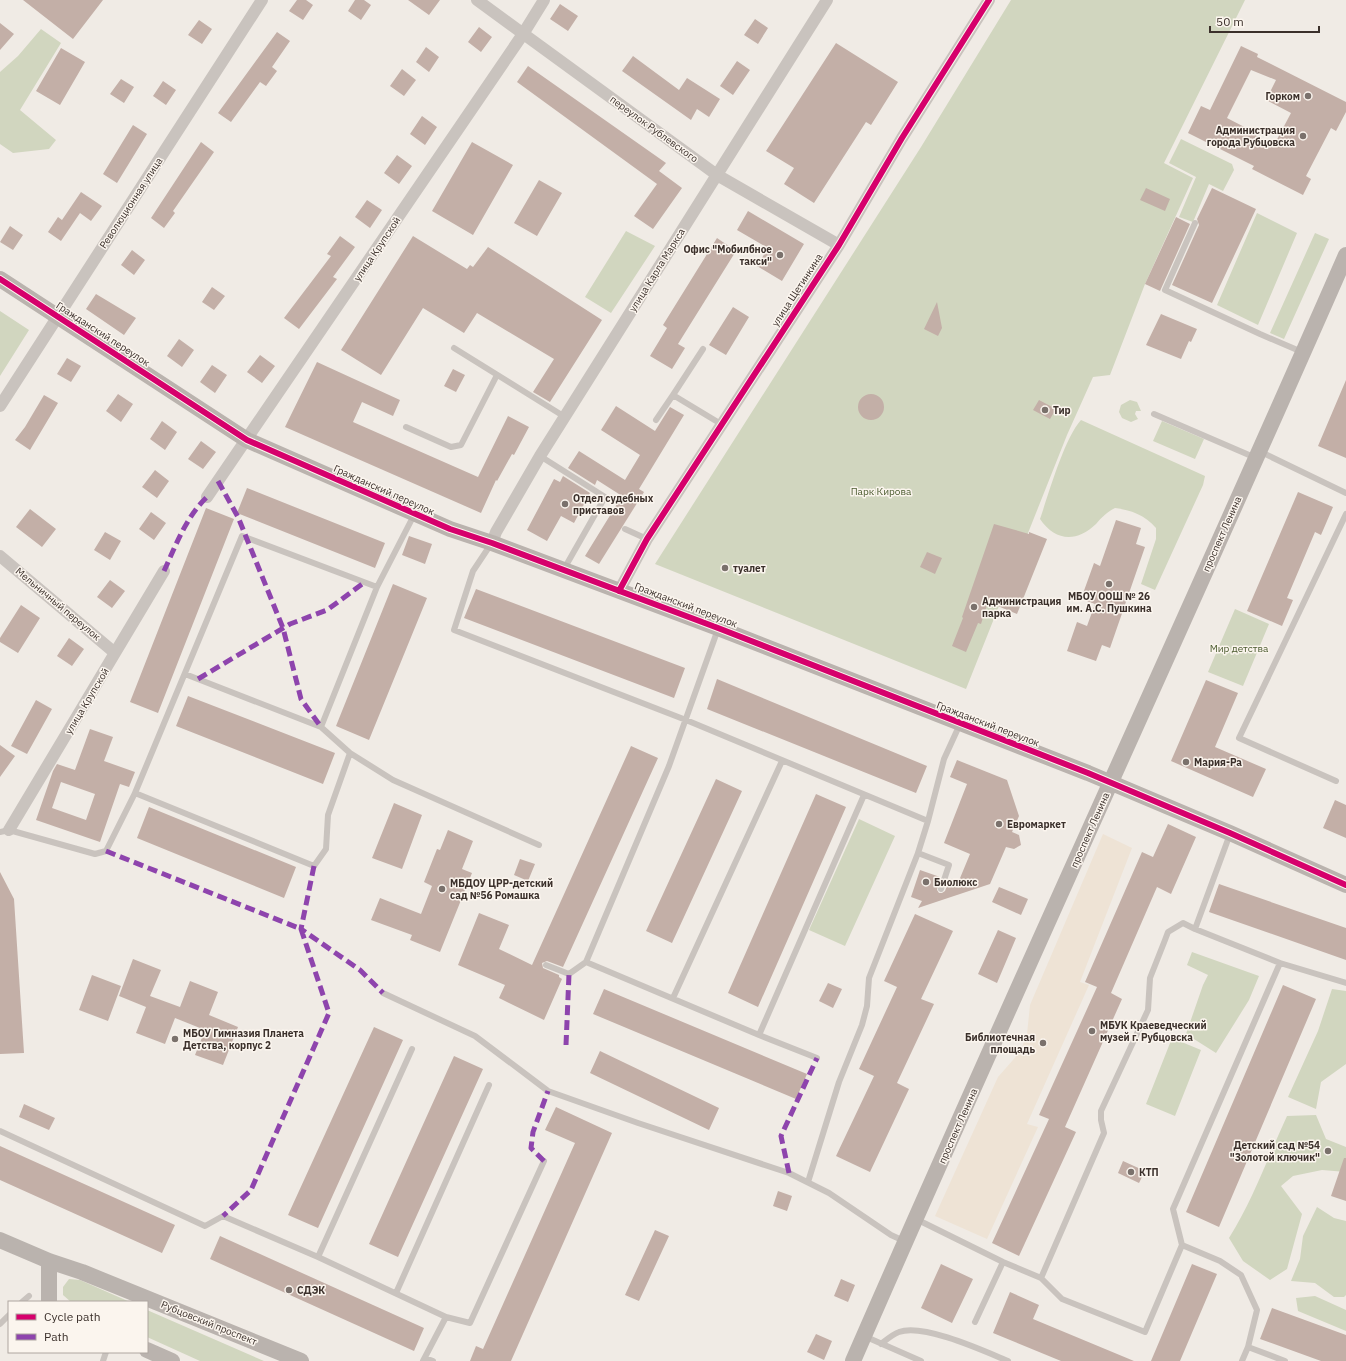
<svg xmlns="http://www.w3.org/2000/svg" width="1346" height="1361" viewBox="0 0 1346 1361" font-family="'IBM Plex Sans',sans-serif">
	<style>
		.green { fill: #d1d6bf }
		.plaza { fill: #eee3d5 }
		.building { fill: #c3afa7; fill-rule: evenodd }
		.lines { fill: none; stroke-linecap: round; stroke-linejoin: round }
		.lane { stroke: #c9c3be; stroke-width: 6 }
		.street { stroke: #c9c3be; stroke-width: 12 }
		.secondary { stroke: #bab3ae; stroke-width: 16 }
		.quiet { stroke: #8e44ad; stroke-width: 5; stroke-dasharray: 10 5; stroke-linecap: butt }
		.cycleway-casing { stroke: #fbf5ee; stroke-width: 8 }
		.cycleway { stroke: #d6006c; stroke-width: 6 }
		.poi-dot { fill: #7a716c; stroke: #fbf5ee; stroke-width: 1.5 }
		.labels { text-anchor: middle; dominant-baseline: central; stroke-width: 3; stroke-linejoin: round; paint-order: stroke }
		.poi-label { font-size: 10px; font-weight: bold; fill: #3b302b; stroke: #fbf5ee; text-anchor: start }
		.street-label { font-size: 10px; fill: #3b302b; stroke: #fbf5ee }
		.park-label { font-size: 10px; fill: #4a5a2e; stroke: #fbf5ee }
	</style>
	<rect width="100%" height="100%" fill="#f0ebe5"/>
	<!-- green -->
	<path class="green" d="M1011 0H1245L1164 163 1193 178 1145 284 1110 375 1093 377 1067 435 966 689 655 564 921 147Z
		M41 29 61 43 20 110 56 140 49 149 13 153 0 144V72L18 56Z
		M1181 139 1232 164 1234 170 1223 191 1209 184 1193 222 1179 217 1196 177 1169 163Z
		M1257 213 1297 233 1258 325 1217 305Z
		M626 231 655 246 611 313 585 297Z
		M1315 233 1329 239 1284 339 1270 333Z
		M0 311 29 330 0 376Z
		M1130 400 1137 402 1141 411H1136L1135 414 1138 419 1131 422 1122 418 1119 412 1121 405Z
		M1081 420 1205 476 1203 485 1155 590 1141 584 1156 539V528C1145 515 1131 510 1115 508 1107 512 1102 517 1096 524 1076 543 1055 541 1040 519 1049 493 1064 439 1081 420Z
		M1162 421 1204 439 1195 459 1153 441Z
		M1235 609 1269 624 1243 686 1208 672Z
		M859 819 895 836 845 946 809 930Z
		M1192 952 1259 976 1249 1000 1216 1053 1186 1034 1203 985 1208 975 1187 965Z
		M1332 989 1346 991V1064L1321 1082 1316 1109 1288 1097 1318 1031Z
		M1172 1038 1201 1050 1175 1116 1146 1104Z
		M1316 1115 1326 1139 1346 1147V1172L1322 1170 1293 1176 1281 1186 1302 1214 1287 1269 1270 1280 1243 1261 1229 1238C1253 1200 1268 1157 1287 1116Z
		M1317 1207 1334 1218 1346 1221V1295L1344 1297H1334L1315 1283 1291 1281 1300 1259 1303 1236Z
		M69 1279 80 1280 130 1302H71L63 1295V1287Z
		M1315 1296 1346 1310V1331L1298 1311 1296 1298Z
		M147 1310 264 1361H200L147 1337Z"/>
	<!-- plaza -->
	<path class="plaza" d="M1103 834 1132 848 1080 982 1089 985 1027 1124 1038 1127 987 1239 935 1216 998 1077 1020 1052 1027 1034 1030 1005Z"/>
	<!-- building -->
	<path class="building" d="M23 0H103L73 39Z
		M297 0H306L313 5 303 20 289 11Z
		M355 0H364L371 5 361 20 348 11Z
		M408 0H440L429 15Z
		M560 4 578 16 568 31 550 19Z
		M755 19 768 28 758 44 744 35Z
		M199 20 212 29 202 44 188 35Z
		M0 23 14 34 0 50Z
		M479 27 492 37 481 52 468 42Z
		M277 32 290 41 272 67 277 71 266 86 260 82 231 122 218 113Z
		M836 43 898 82 871 125 866 122 814 203 784 184 794 168 766 151Z
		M1241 46 1258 54 1257 57 1346 102V112L1336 131 1331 128 1306 176 1311 179 1303 195 1252 169 1254 166 1188 133 1201 106 1210 110ZM1251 70 1276 80 1266 100 1291 113 1274 145 1253 134 1254 132 1227 118Z
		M426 47 439 57 429 72 416 62Z
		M61 48 85 62 60 105 36 91Z
		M633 56 679 90 687 78 720 99 709 117 697 109 691 120 622 71Z
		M737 61 750 70 733 95 720 86Z
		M528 66 666 163 659 171 682 188 653 229 634 216 657 184 517 82Z
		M402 69 416 80 404 96 390 86Z
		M121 79 134 87 124 103 110 94Z
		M163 81 176 90 166 105 153 96Z
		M422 116 437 127 425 145 410 134Z
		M133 125 147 134 117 183 103 174Z
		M201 142 214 152 173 211 175 213 164 228 151 218Z
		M472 142 513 165 473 235 432 211Z
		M397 155 412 166 399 184 384 173Z
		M539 180 562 193 537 236 514 223Z
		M1146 188 1170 199 1165 211 1140 200Z
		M1212 188 1256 209 1212 303 1172 285 1199 225 1197 219Z
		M81 192 102 206 91 221 80 213 61 241 48 232 58 217 62 220Z
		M367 200 382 210 370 228 355 217Z
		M748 211 804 244 782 281 757 266 768 248 737 230Z
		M1176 217 1190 224 1160 291 1145 284Z
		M10 226 23 235 13 250 0 242Z
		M340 236 355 247 333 277 337 279 299 329 284 318 331 256 327 254Z
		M413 236 467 269 470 265 473 267 488 247 602 320 550 402 533 392 554 359 477 313 464 333 423 308 381 375 341 350Z
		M717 238 736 251 678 344 685 348 672 369 650 356 667 328 663 325Z
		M132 250 145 260 134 275 121 265Z
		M212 287 225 296 214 310 202 302Z
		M96 294 136 318 124 335 86 309Z
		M937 302 942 328 938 336 924 329Z
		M733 307 749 317 726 355 709 345Z
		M1161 314 1197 329 1191 342 1189 341 1181 359 1146 345Z
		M179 339 194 350 182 367 167 356Z
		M260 355 275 366 262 383 247 372Z
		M67 358 81 366 71 382 57 374Z
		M317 362 400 400 393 416 362 402 353 422 478 477 508 416 529 427 514 455 512 454 497 481 496 480 481 513 285 427Z
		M212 365 227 375 215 393 200 382Z
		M453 369 465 375 456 392 444 386Z
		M1346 380V458L1318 446Z
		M858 407a13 13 0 1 1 26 0a13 13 0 1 1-26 0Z
		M118 394 133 404 121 422 106 411Z
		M44 395 58 403 30 450 15 440 25 427Z
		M1039 400 1056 409 1050 419 1033 410Z
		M616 406 655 431 670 407 684 415 639 489 644 492 599 564 585 556 622 496 597 480 595 485 568 468 579 451 625 480 640 455 601 430Z
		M162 421 177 432 165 450 150 439Z
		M201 441 216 452 203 469 188 459Z
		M155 470 169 481 157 498 142 487Z
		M563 476 590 493 574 523 561 516 547 541 527 530 554 479 560 482Z
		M247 488 385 543 375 568 237 513Z
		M1298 492 1333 507 1321 535 1315 532 1287 598 1293 600 1282 626 1247 611Z
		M206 508 234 519 158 713 130 702Z
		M30 509 56 529 42 547 16 527Z
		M151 512 166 523 154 540 139 529Z
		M1116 520 1141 528 1136 544 1145 547 1110 648 1102 645 1096 661 1067 651 1077 622 1087 626 1095 604 1081 599 1094 563 1100 566Z
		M994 524 1029 534V532L1047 539 1017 614 988 602 981 624 978 623 966 652 952 646 963 618 962 617Z
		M105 532 121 541 110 560 94 550Z
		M409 536 432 544 425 564 402 555Z
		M927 552 942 558 935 574 920 567Z
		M110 580 125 591 112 608 97 597Z
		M393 584 427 598 369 740 336 726Z
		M476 589 685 668 674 698 464 618Z
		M21 605 40 618 18 653 0 642V638Z
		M69 638 84 649 72 666 57 656Z
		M717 679 927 766 916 793 707 709Z
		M1206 680 1238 693 1215 747 1266 769 1253 797 1171 761Z
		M188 696 335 753 323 784 176 726Z
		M36 700 52 709 27 754 11 746Z
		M90 729 113 737 104 761 135 772 129 787 120 784 100 842 36 820 53 771 57 764 75 770ZM61 782 95 794 86 820 52 808Z
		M0 745 15 756 0 777Z
		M631 746 658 758 563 967 547 961 542 963 543 968 559 975V977L562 979 544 1020 499 998 505 985 458 965 479 913 509 925 499 949 532 965Z
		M957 760 1007 780 1019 816 1012 832 1019 835 1021 845 1014 849 1006 847 990 884 918 908 922 901 911 897 920 870 940 877 937 890 939 893H942L945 891 949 880 958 883 970 854 944 843 967 784 950 777Z
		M716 779 742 791 672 943 646 931Z
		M816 794 846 807 758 1007 728 993Z
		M1335 800 1346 805V838L1323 828Z
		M394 803 422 815 402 869 372 858Z
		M149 807 296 867 284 898 137 838Z
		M1168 824 1196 837 1171 894 1157 887 1111 993 1122 999 1065 1127 1076 1132 1019 1256 992 1243 1049 1119 1039 1115 1097 987 1085 982 1142 852 1153 857Z
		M448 830 473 841 462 869 472 873 440 952 410 940 412 935 371 920 380 898 421 914 432 886 424 882 437 849 440 850Z
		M520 859 535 864 528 881 514 875Z
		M0 872 14 899 24 1053 0 1054Z
		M1219 884 1346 928V960L1209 912Z
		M999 887 1028 899 1021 915 992 902Z
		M915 914 953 931 921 999 934 1004 897 1083 909 1089 870 1172 836 1156 874 1076 859 1069 897 987 884 981Z
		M998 930 1016 938 997 983 978 974Z
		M133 959 161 970 150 996 180 1007 190 981 218 992 209 1015 238 1027 223 1065 195 1055 205 1030 175 1018 165 1044 136 1033 146 1007 119 996Z
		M92 975 121 986 108 1021 79 1010Z
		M828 983 842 989 833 1008 819 1001Z
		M1283 985 1316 999 1219 1227 1186 1212Z
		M604 989 807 1074 796 1099 593 1014Z
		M374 1027 403 1040 318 1228 288 1215Z
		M600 1051 719 1108 709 1130 590 1073Z
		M454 1056 483 1069 398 1257 369 1244Z
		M24 1104 55 1118 49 1130 19 1117Z
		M556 1107 612 1133 511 1361H470L476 1346 483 1349 575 1143 545 1130Z
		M0 1146 175 1225 162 1253 0 1180Z
		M1344 1158H1346V1201L1331 1196Z
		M1123 1161 1145 1171 1139 1183 1118 1173Z
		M778 1191 792 1196 787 1211 773 1206Z
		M655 1230 669 1236 639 1301 625 1295Z
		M220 1236 424 1328 414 1351 210 1259Z
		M941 1264 973 1279 952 1323 921 1308Z
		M1192 1264 1217 1274 1180 1361H1151Z
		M841 1279 855 1285 848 1302 834 1296Z
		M1010 1292 1039 1305 1033 1319 1134 1361H1061L993 1333Z
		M1272 1308 1346 1335V1361H1321L1260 1339Z
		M816 1334 832 1341 824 1360 807 1352Z"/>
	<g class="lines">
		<!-- lane -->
		<path class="lane" d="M1195 223 1165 290 1260 334 1302 352
			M454 348 565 417
			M673 395 703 349
			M1154 414 1256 458
			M656 420 673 395 721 424
			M406 427 451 447 461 445 497 375
			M1259 451 1346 493
			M540 456 605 497 564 569
			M625 529 647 539
			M491 544 473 571 454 630 686 720 928 821 944 759 960 724
			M718 629 669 766 586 962 759 1035 864 795
			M185 674 321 727 377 587 414 515
			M321 727 350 753 393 780 539 845
			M1336 781 1239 738 1346 514
			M135 793 314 866 326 849 328 815 350 753
			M928 821 918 853 949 865 941 889
			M0 832 9 830 95 854 106 851 135 793 242 536 377 587
			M1195 929 1280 963 1346 983
			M546 965 569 974 586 962
			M383 993 475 1036 548 1091 638 1123 789 1173 829 1193 891 1235 904 1241
			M673 998 782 761
			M759 1035 817 1058
			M0 1131 205 1226 223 1216 318 1257 446 1317 423 1361
			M808 1182 839 1082 862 1025 867 1006 869 978 918 853
			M916 1219 1003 1262 1041 1278 1104 1133 1101 1120V1111L1148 1010 1150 978 1165 940 1168 932 1183 923 1195 929 1230 834
			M1182 1245 1220 1261 1241 1275 1257 1310 1248 1347
			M318 1257 412 1049
			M1041 1278 1062 1299 1145 1332 1182 1245 1173 1209 1280 963
			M396 1293 489 1085
			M22 1302 29 1296
			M446 1317 470 1323 544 1161
			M975 1322 1003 1262
			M0 1324 9 1315
			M864 1336 921 1361
			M881 1344C886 1340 893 1334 899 1332 923 1323 984 1351 1008 1361
			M425 1358 433 1361
			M103 1361 106 1352
			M1242 1361 1248 1347 1285 1361"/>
		<!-- street -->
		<path class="street" d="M477 0 717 175 839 245
			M0 406 262 0
			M207 497 523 34 544 0
			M492 543 496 532 540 456 827 0
			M0 556 115 653
			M619 591 647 539 839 245 902 138 989 0
			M9 830 164 571"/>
		<!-- secondary -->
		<path class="secondary" d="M0 279 247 440 450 529 492 543 718 628 1088 773 1230 833 1346 885
			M0 1240 49 1261 82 1272 301 1361
			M49 1302V1261
			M147 1350 172 1361
			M853 1361C1014 991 1184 625 1346 255"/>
		<!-- quiet -->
		<path class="quiet" d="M218 481 238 517 283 628 301 699 321 727
			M164 571C176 545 186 517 207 497
			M198 679 290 624 327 610 365 582
			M106 851 301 929 329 1013 251 1190 223 1216
			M314 866 301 929 360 970 383 993
			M566 1045 569 974
			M544 1161 531 1148 533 1132 548 1091
			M789 1173 781 1136 817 1058"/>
		<!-- cycleway casing -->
		<g class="cycleway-casing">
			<path id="cycleway" d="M0 279 247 440 450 529 492 543 718 628 1088 773 1230 833 1346 885
				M619 591 647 539 839 245 902 138 989 0"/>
		</g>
		<!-- cycleway -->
		<use href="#cycleway" class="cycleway"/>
	</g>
	<!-- markers -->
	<g class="poi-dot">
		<circle cx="1308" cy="96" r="4"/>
		<circle cx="1303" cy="136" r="4"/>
		<circle cx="780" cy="255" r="4"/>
		<circle cx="1045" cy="410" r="4"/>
		<circle cx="565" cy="504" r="4"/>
		<circle cx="725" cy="568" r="4"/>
		<circle cx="1109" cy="584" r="4"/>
		<circle cx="974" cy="607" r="4"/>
		<circle cx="1186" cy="762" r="4"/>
		<circle cx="999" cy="824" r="4"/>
		<circle cx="926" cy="882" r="4"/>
		<circle cx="442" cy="889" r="4"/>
		<circle cx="1092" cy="1031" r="4"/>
		<circle cx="175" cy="1039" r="4"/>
		<circle cx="1043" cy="1043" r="4"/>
		<circle cx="1328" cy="1151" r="4"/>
		<circle cx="1131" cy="1172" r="4"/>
		<circle cx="289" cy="1290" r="4"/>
	</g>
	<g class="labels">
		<!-- poi labels -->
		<g class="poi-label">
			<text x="1300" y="96" text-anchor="end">Горком</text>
			<text x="1295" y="130" text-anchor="end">Администрация<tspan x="1295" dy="12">города Рубцовска</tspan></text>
			<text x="772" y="249" text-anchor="end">Офис "Мобилбное<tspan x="772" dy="12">такси"</tspan></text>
			<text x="1053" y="410">Тир</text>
			<text x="573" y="498">Отдел судебных<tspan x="573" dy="12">приставов</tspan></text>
			<text x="733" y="568">туалет</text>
			<text x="1109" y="596" text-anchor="middle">МБОУ ООШ № 26<tspan x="1109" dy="12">им. А.С. Пушкина</tspan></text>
			<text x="982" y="601">Администрация<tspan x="982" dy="12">парка</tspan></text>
			<text x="1194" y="762">Мария-Ра</text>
			<text x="1007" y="824">Евромаркет</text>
			<text x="934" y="882">Биолюкс</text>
			<text x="450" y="883">МБДОУ ЦРР-детский<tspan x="450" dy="12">сад №56 Ромашка</tspan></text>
			<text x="1100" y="1025">МБУК Краеведческий<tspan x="1100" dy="12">музей г. Рубцовска</tspan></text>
			<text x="183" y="1033">МБОУ Гимназия Планета<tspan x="183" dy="12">Детства, корпус 2</tspan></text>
			<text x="1035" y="1037" text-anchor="end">Библиотечная<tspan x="1035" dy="12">площадь</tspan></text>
			<text x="1320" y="1145" text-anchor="end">Детский сад №54<tspan x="1320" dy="12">"Золотой ключик"</tspan></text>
			<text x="1139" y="1172">КТП</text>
			<text x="297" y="1290">СДЭК</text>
		</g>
		<!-- street labels -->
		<g class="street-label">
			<text transform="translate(654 129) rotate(36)">переулок Рублевского</text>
			<text transform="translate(131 203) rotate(-57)">Революционная улица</text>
			<text transform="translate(377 249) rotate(-56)">улица Крупской</text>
			<text transform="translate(657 270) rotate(-58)">улица Карла Маркса</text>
			<text transform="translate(797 290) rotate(-57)">улица Щетинкина</text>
			<text transform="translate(103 334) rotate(33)">Гражданский переулок</text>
			<text transform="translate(384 490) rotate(24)">Гражданский переулок</text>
			<text transform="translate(1222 534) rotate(-66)">проспект Ленина</text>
			<text transform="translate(58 604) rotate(40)">Мельничный переулок</text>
			<text transform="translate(686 605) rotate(21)">Гражданский переулок</text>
			<text transform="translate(87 701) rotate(-59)">улица Крупской</text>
			<text transform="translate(988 724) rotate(21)">Гражданский переулок</text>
			<text transform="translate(1090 830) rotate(-66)">проспект Ленина</text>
			<text transform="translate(958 1126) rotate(-66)">проспект Ленина</text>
			<text transform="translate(209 1323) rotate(22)">Рубцовский проспект</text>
		</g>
		<!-- park labels -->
		<g class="park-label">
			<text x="881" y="491">Парк Кирова</text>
			<text x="1239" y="648">Мир детства</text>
		</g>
	</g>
	<!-- legend -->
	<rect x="8" y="1301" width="140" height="52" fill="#fbf5ee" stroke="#aea6a0"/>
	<rect x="16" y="1314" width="20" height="6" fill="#d6006c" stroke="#aea6a0"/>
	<text x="44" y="1321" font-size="12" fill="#3b302b">Cycle path</text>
	<rect x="16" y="1334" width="20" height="6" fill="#8e44ad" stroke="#aea6a0"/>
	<text x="44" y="1341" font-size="12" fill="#3b302b">Path</text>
	<!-- scale -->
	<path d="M1210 26v6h109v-6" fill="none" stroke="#3b302b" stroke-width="2"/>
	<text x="1216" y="26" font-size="12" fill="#3b302b" stroke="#fbf5ee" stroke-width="3" paint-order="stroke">50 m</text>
</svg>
